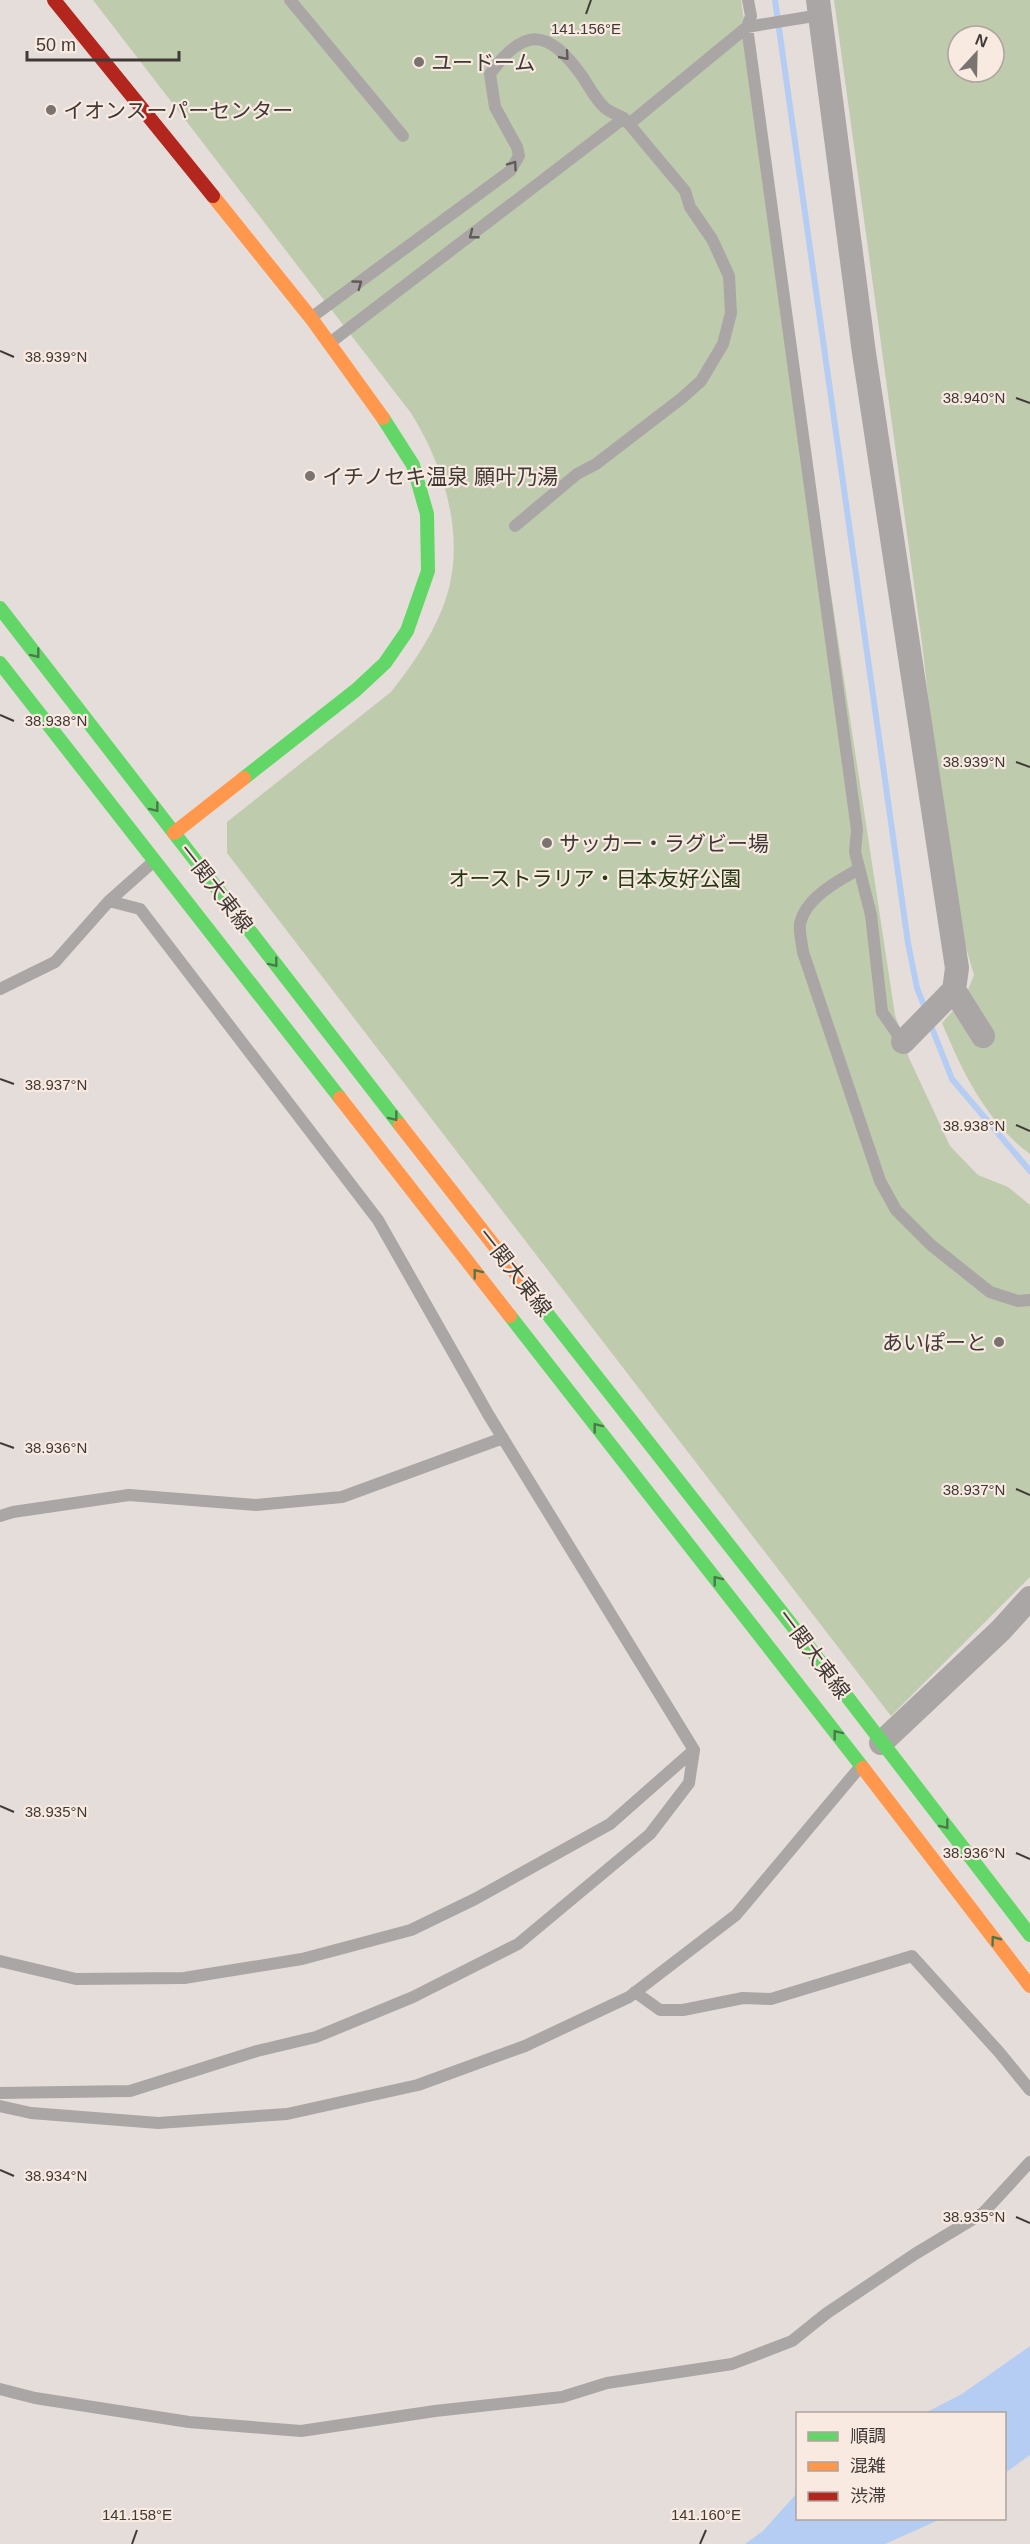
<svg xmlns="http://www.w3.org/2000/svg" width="1030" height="2544" viewBox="0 0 1030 2544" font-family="Helvetica,'Noto Sans JP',sans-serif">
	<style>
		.green { fill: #becbac; fill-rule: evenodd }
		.water { fill: #b5cdf3 }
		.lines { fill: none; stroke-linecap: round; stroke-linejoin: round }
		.stream { stroke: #b5cdf3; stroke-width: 6 }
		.lane { stroke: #aaa6a5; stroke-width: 12 }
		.street { stroke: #aaa6a5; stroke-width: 24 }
		.fast { stroke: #63d668; stroke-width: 14 }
		.slow { stroke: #ff974d; stroke-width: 14 }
		.jam { stroke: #b3261e; stroke-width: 14 }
		.oneway { stroke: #605a58 }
		.oneway2 { stroke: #4e784b }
		.ticks { fill: none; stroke: #403a37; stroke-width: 2 }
		.poi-dot { fill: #7a7370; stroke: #f8e9e1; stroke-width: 2 }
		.labels { text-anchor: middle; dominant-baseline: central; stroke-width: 4.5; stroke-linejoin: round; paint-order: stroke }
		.poi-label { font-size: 21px; fill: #403a37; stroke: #f8e9e1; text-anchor: start }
		.park-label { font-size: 21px; fill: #253a10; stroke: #f8e9e1 }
		.street-label { font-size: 21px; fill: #403a37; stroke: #f8e9e1 }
		.ticks-label { font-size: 15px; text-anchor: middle; fill: #403a37; stroke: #f8e9e1; stroke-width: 4.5; stroke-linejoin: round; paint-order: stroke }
	</style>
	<rect width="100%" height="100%" fill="#e5ddd9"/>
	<!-- green -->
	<path class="green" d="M93 0H741L895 1015 909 1058 950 1146 978 1175 1008 1187 1030 1205V1577L891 1716 227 853V822L391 692C415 662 439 626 449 588 464 529 442 463 411 413Z
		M834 0H1030V1154C986 1121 963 1073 942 1023L965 997 974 975 951 896 922 643ZM958 36H994V72H958Z"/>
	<!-- water -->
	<path class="water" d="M1030 2346V2455L1005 2473 1004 2414 925 2413 962 2394Z
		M797 2493 798 2518 941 2519 885 2544H745L763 2531Z"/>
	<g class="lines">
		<!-- stream -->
		<path class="stream" d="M775 0 908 943 917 988 926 1011
			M930 1023 952 1079 1030 1171"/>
		<!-- lane -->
		<path class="lane" d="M290 0 403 136
			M748 0 751 16 747 27 857 830 855 852 871 915 882 1012 903 1042
			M312 317 510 171 519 156 517 147 495 107 490 74C525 25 549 30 582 76 589 86 595 99 604 107 609 112 618 115 624 118L331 342
			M515 526 577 474 596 464 682 398 701 381 723 344 731 313 729 276 712 239 690 207 685 191 629 124 747 27 820 15
			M859 869C839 880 805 898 800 924 799 932 802 944 803 952L880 1181 896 1210 931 1245 990 1292 1018 1301 1030 1300
			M0 989 55 962 109 901
			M0 1516 13 1512 129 1495 256 1505 342 1497 503 1438
			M0 1961 76 1979 184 1978 302 1959 411 1930 475 1899 610 1824 694 1750 488 1414 378 1220 140 909 109 901 153 862
			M635 1992 660 2010H683L743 1998 771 1999 912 1956 999 2052 1030 2090
			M0 2093 130 2091 257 2051 316 2037 413 1997 518 1944 650 1834 689 1783 694 1750
			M0 2106 31 2113 158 2123 287 2114 418 2085 525 2046 629 1997 736 1915 860 1767
			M0 2389 35 2398 189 2422 301 2431 435 2411 562 2397 607 2383 732 2364 792 2341 827 2313 915 2254 983 2213 1030 2162"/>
		<!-- street -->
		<path class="street" d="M818 0 864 353 957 968 954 990 903 1042
			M954 990 983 1036
			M881 1743 1001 1630 1030 1598"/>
		<!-- fast -->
		<path class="fast" d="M0 608 400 1125
			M0 663 340 1098
			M244 778 356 690 385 663 407 631 428 571 427 514 413 465 383 418
			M535 1298 809 1647 1030 1935
			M510 1316 863 1768"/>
		<!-- slow -->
		<path class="slow" d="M213 196 311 318 383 418
			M174 833 244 778
			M340 1098 510 1316
			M400 1125 535 1298
			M863 1768 1030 1986"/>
		<!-- jam -->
		<path class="jam" d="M54 0 213 196"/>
	</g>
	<!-- one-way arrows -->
	<defs><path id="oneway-chevron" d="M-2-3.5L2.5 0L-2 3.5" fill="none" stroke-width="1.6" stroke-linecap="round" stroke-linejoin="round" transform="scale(1.5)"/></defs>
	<g class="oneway">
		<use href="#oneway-chevron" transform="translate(565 56) rotate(49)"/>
		<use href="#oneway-chevron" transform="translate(513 165) rotate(-55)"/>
		<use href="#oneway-chevron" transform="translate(473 235) rotate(142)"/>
		<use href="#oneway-chevron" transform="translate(358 284) rotate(-36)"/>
	</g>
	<g class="oneway2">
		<use href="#oneway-chevron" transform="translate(36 654) rotate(52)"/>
		<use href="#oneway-chevron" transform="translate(155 808) rotate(52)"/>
		<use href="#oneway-chevron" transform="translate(274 963) rotate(52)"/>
		<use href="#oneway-chevron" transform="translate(394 1117) rotate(52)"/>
		<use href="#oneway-chevron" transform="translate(477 1273) rotate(-128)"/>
		<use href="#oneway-chevron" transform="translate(597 1427) rotate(-128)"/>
		<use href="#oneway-chevron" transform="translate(717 1580) rotate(-128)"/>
		<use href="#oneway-chevron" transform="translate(837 1734) rotate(-128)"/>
		<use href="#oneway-chevron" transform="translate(945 1825) rotate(52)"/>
		<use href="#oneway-chevron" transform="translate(995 1940) rotate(-127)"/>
	</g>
	<!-- ticks -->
	<path class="ticks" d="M586 14 591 0M0 351 14 357M1016 398 1030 403M0 715 14 721M1016 762 1030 767M0 1079 14 1084M1016 1125 1030 1131M0 1443 14 1448M1016 1489 1030 1495M0 1806 14 1812M1016 1853 1030 1859M0 2170 14 2176M1016 2217 1030 2223M132 2544 137 2530M700 2544 706 2530"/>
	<!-- markers -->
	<g class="poi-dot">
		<circle cx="419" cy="62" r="6"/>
		<circle cx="51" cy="110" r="6"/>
		<circle cx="310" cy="476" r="6"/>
		<circle cx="547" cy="843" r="6"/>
		<circle cx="999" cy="1342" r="6"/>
	</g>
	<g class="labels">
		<!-- poi labels -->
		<g class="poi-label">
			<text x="431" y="62">ユードーム</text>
			<text x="63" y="110">イオンスーパーセンター</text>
			<text x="322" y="476">イチノセキ温泉 願叶乃湯</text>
			<text x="559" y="843">サッカー・ラグビー場</text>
			<text x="987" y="1342" text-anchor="end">あいぽーと</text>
		</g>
		<!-- park labels -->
		<g class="park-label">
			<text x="595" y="878">オーストラリア・日本友好公園</text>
		</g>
		<!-- street labels -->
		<g class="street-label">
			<text transform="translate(216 888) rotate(52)">一関大東線</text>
			<text transform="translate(515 1272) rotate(52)">一関大東線</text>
			<text transform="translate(814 1654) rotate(53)">一関大東線</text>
		</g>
	</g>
	<g class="ticks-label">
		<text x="586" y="34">141.156°E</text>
		<text x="56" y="362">38.939°N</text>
		<text x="974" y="403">38.940°N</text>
		<text x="56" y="726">38.938°N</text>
		<text x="974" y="767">38.939°N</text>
		<text x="56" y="1090">38.937°N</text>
		<text x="974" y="1131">38.938°N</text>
		<text x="56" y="1453">38.936°N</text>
		<text x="974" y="1495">38.937°N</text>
		<text x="56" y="1817">38.935°N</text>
		<text x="974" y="1858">38.936°N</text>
		<text x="56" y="2181">38.934°N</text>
		<text x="974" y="2222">38.935°N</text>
		<text x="137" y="2520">141.158°E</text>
		<text x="706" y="2520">141.160°E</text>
	</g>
	<!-- legend -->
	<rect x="796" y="2412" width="210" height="108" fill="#f8e9e1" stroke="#aea39d" stroke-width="1.5"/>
	<rect x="808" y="2432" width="30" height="9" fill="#63d668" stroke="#aea39d" stroke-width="1.5"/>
	<text x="850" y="2442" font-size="18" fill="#403a37">順調</text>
	<rect x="808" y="2462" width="30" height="9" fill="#ff974d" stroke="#aea39d" stroke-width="1.5"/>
	<text x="850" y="2472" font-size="18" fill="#403a37">混雑</text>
	<rect x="808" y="2492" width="30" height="9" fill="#b3261e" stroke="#aea39d" stroke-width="1.5"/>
	<text x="850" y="2502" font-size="18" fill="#403a37">渋滞</text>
	<!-- north arrow -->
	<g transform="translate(976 54) rotate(22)"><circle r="28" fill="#f8e9e1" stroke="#aea39d" stroke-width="1.5"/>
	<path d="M0-4.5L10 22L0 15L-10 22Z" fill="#7a7370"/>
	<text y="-9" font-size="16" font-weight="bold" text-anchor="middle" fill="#403a37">N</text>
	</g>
	<!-- scale -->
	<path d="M27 51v9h152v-9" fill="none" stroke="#403a37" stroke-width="3"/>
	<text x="36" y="51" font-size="18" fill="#403a37" stroke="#f8e9e1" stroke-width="4.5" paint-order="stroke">50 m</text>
</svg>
